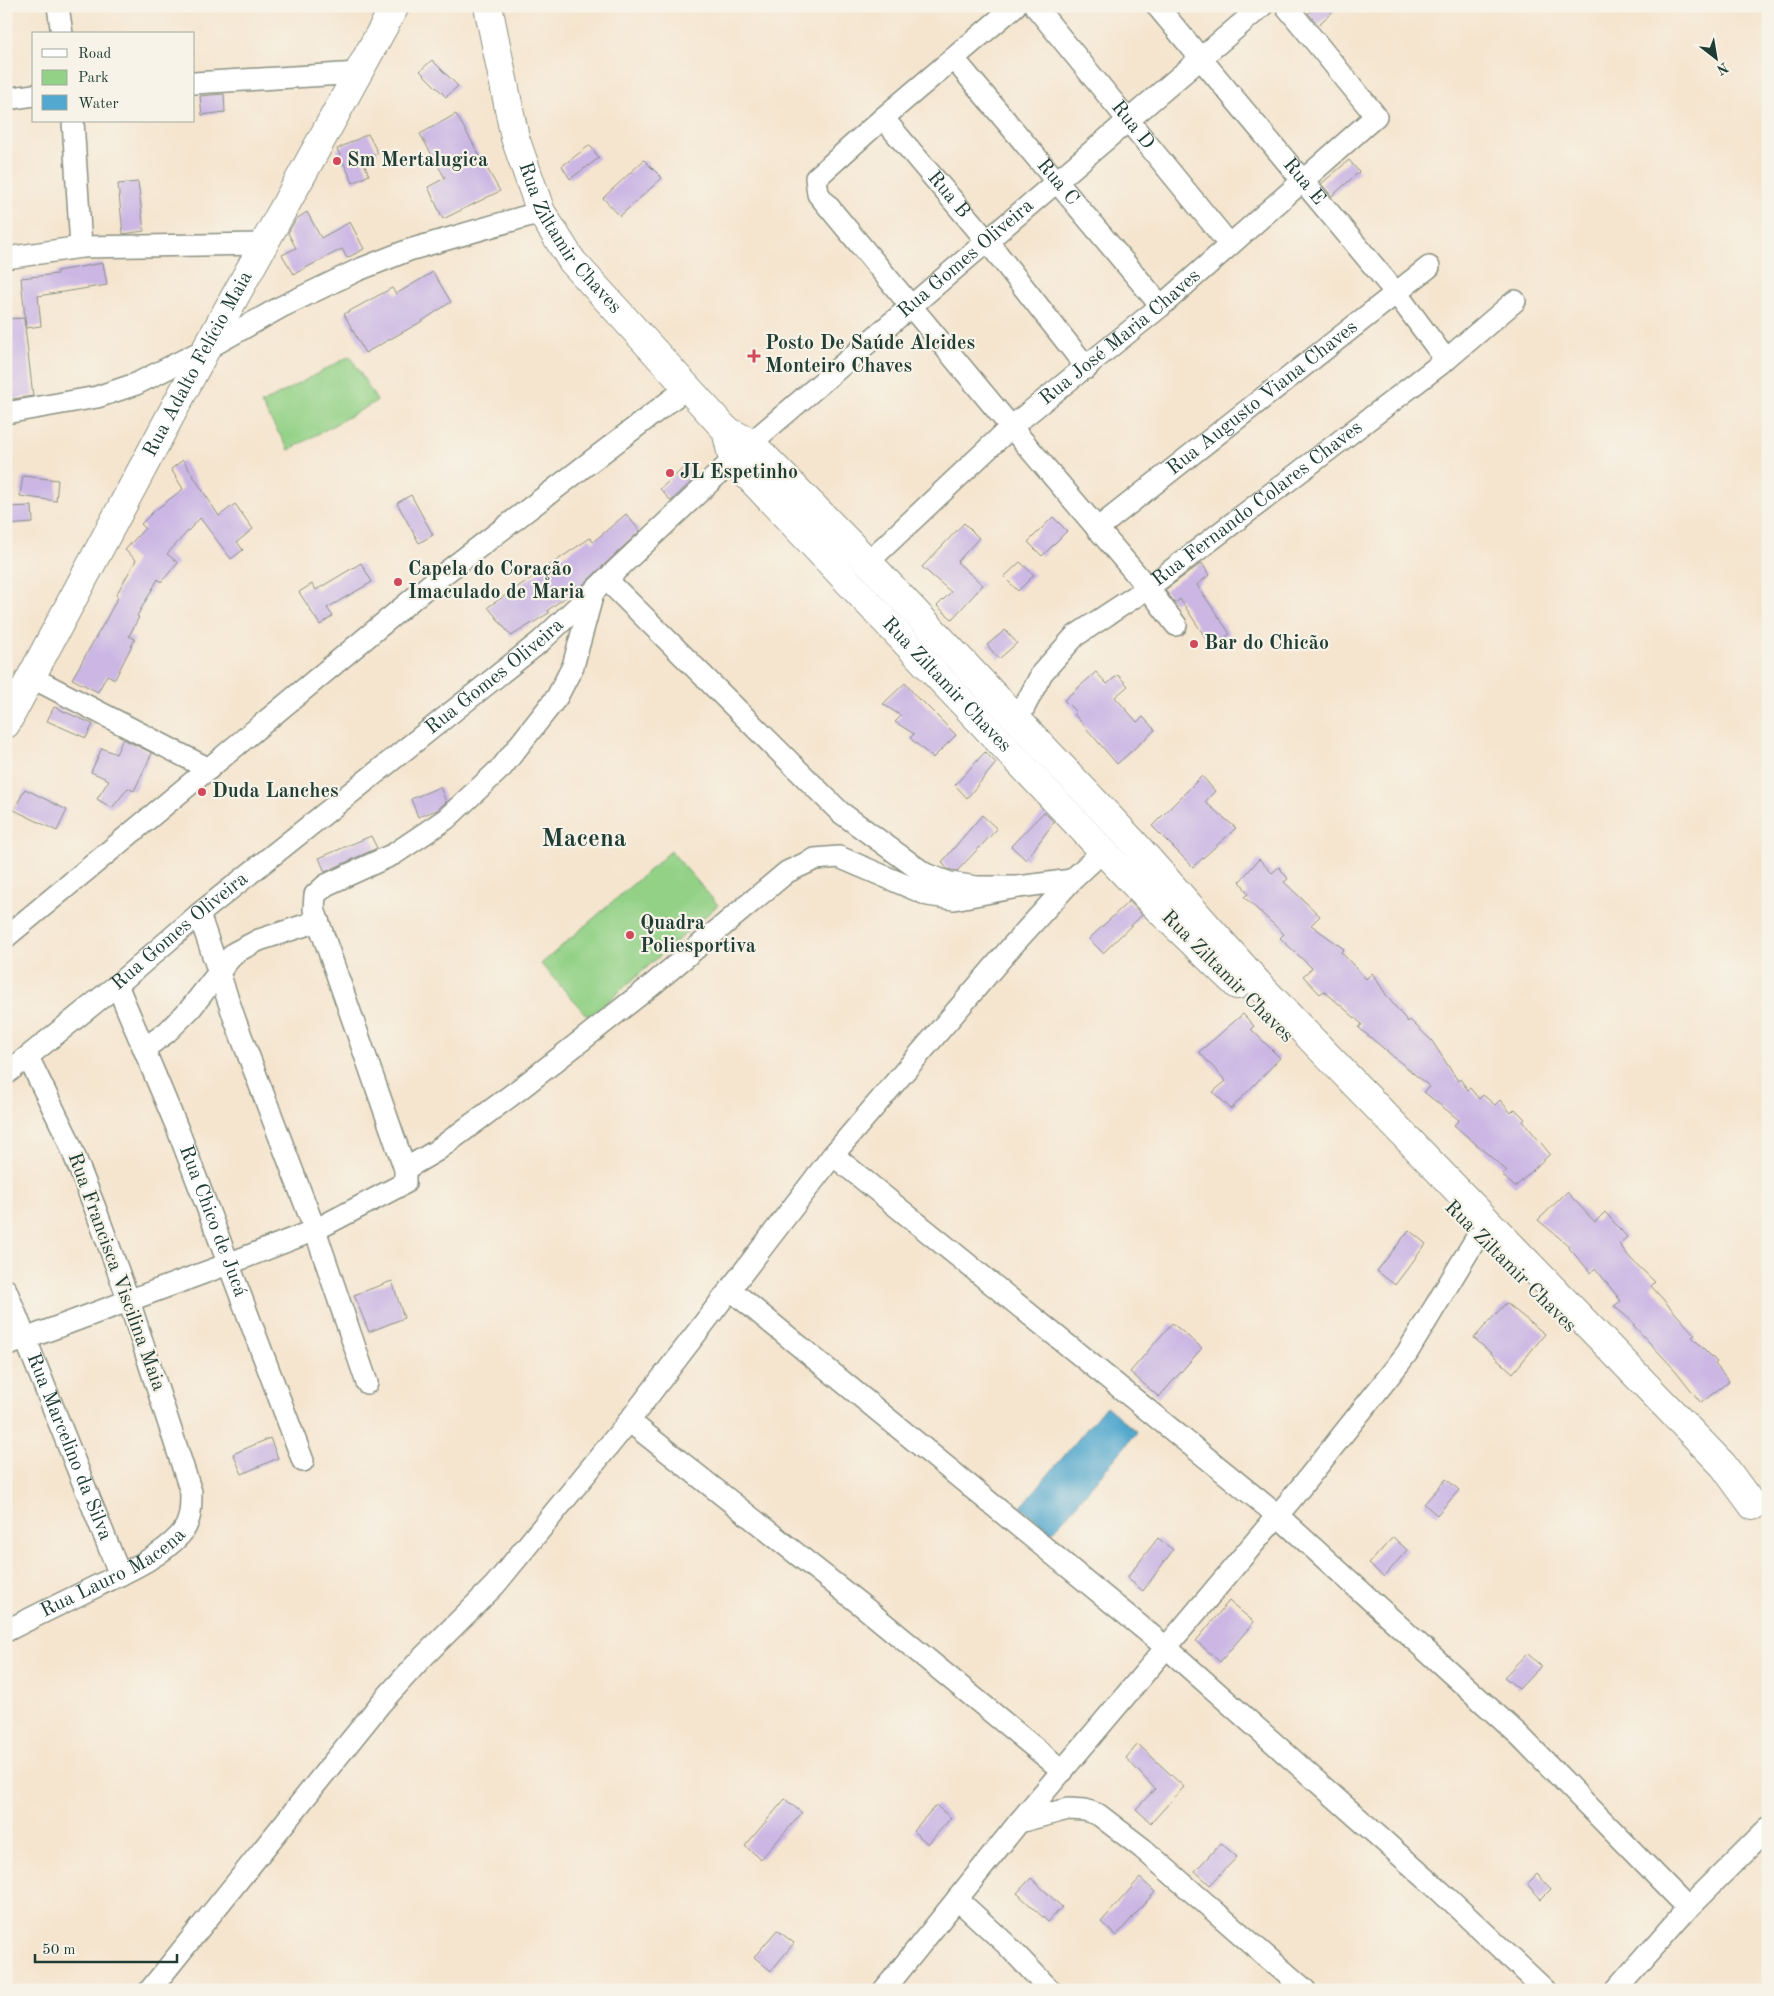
<svg xmlns="http://www.w3.org/2000/svg" width="1774" height="1996" viewBox="0 0 1774 1996" font-family="'Old Standard TT',serif">
	<style>
		.green { fill: #93d186; stroke: #59875d }
		.water { fill: #52a8ce; stroke: #387281 }
		.building { fill: #cbb6e4 }
		.lines { fill: none; stroke-linecap: round; stroke-linejoin: round }
		.street-casing { stroke: #8a9182; stroke-width: 24 }
		.secondary-casing { stroke: #8a9182; stroke-width: 30 }
		.street { stroke: #fff; stroke-width: 21 }
		.secondary { stroke: #fff; stroke-width: 28 }
		.poi-dot { fill: #d1495b; stroke: #f7f3e8; stroke-width: 2 }
		.labels { text-anchor: middle; dominant-baseline: central; stroke-width: 4.5; stroke-linejoin: round; paint-order: stroke }
		.street-label { font-size: 20px; fill: #1f3d34; stroke: #f7f3e8 }
		.poi-label { font-size: 20px; font-weight: bold; fill: #1f3d34; stroke: #f7f3e8; text-anchor: start }
		.district-label { font-size: 25px; font-weight: bold; fill: #1f3d34; stroke: #f7f3e8 }
	</style>
	<rect width="100%" height="100%" fill="#f7f3e8"/>
	<filter id="ink" filterUnits="userSpaceOnUse"><feTurbulence type="fractalNoise" baseFrequency=".02" numOctaves="2"/><feDisplacementMap in="SourceGraphic" scale="10" xChannelSelector="R" yChannelSelector="G"/><feConvolveMatrix kernelMatrix="1 2 1 2 8 2 1 2 1" color-interpolation-filters="sRGB"/></filter>
	<filter id="wash" filterUnits="userSpaceOnUse"><feTurbulence type="fractalNoise" baseFrequency=".0096" numOctaves="4" result="noise"/><feDisplacementMap in="SourceGraphic" scale="20" xChannelSelector="R" yChannelSelector="G"/><feGaussianBlur stdDeviation="1.12" result="paint"/><feColorMatrix in="noise" values="0 0 0 0 0 0 0 0 0 0 0 0 0 0 0 0 0 1.4 0 .05"/><feComposite in="paint" operator="in"/></filter>
	<g filter="url(#wash)">
		<rect width="100%" height="100%" fill="#f5e5cf"/>
		<!-- green -->
		<path class="green" d="M350 356 377 401 289 450 261 404Z
			M671 851 718 905 589 1018 541 964Z"/>
		<!-- water -->
		<path class="water" d="M1106 1406 1137 1432 1052 1533 1021 1507Z"/>
		<g id="blocks">
			<!-- building -->
			<path class="building" d="M1316 6H1339L1318 25 1308 13Z
				M432 60 458 86 446 97 420 71Z
				M224 94 225 112 202 115 200 96Z
				M456 114 500 191 443 219 428 187 445 178 420 134Z
				M368 134 378 153 363 161 369 175 353 183 337 149Z
				M590 145 599 158 570 179 562 166Z
				M644 160 662 178 620 216 603 198Z
				M1349 160 1359 172 1332 196 1321 184Z
				M138 182 144 231 123 234 118 184Z
				M307 212 321 238 350 222 364 249 347 258 342 249 294 274 282 255 296 248 288 233 296 219Z
				M103 263 107 285 38 296 41 326 26 328 21 278 57 274V271Z
				M433 272 451 302 419 323 365 353 344 314 392 288 396 294Z
				M24 318 33 396 6 400V319Z
				M183 460 219 516 235 504 253 529 237 542 243 550 231 559 200 518 167 554 178 563 161 582 158 579 137 616 139 617 129 636 135 639 115 679 107 675 98 692 72 679 104 623 118 597 116 595 136 560 125 550 145 528 141 524 154 511 183 489 171 469Z
				M686 466 696 477 671 501 660 489Z
				M23 476 58 480 56 501 20 496Z
				M411 495 433 535 419 543 397 503Z
				M32 506 33 523 6 525V507Z
				M626 514 640 531 585 583 548 610 549 613 511 636 488 607 590 538 593 542Z
				M1053 517 1067 531 1042 556 1028 542Z
				M964 523 979 538 957 562 983 585 952 619 937 606 951 592 922 567Z
				M1020 562 1034 575 1018 591 1004 577Z
				M361 563 372 582 327 608 333 616 320 625 299 592 312 584 316 590Z
				M1202 563 1209 575 1197 585 1230 634 1211 646 1180 599 1175 603 1165 590Z
				M1005 630 1017 643 999 659 987 645Z
				M1096 672 1107 684 1118 675 1128 686 1115 697 1137 722 1143 717 1155 730 1117 764 1074 714 1076 712 1064 700Z
				M905 683 919 700 920 699 956 735 933 758 910 738 914 734 895 722 901 716 883 704Z
				M54 707 93 724 86 738 47 721Z
				M123 739 152 753 134 791 128 788 112 808 97 799 109 780 91 772 102 748 116 754Z
				M985 752 996 763 967 798 955 785Z
				M1202 776 1215 791 1205 802 1236 828 1193 867 1152 826Z
				M440 787 446 802 437 810 418 817 411 799Z
				M25 789 67 810 57 831 14 810Z
				M1044 812 1054 822 1026 860 1011 846Z
				M982 815 997 829 957 871 947 869 942 862Z
				M371 836 377 848 325 872 319 858Z
				M1259 859 1272 873 1279 867 1288 879 1284 882 1320 916 1311 925 1344 949 1341 952 1366 979 1372 973 1389 999 1408 1022 1410 1020 1432 1041 1458 1081 1460 1079 1468 1090 1470 1088 1479 1099 1483 1095 1495 1105 1500 1100 1511 1113 1515 1109 1525 1119 1523 1121 1550 1154 1515 1187 1502 1175 1507 1171 1454 1125 1459 1120 1424 1092 1430 1087 1359 1028 1362 1024 1324 991 1320 994 1303 976 1312 968 1280 938 1284 934 1244 897 1248 894 1240 881Z
				M1129 901 1142 915 1103 953 1089 939Z
				M1243 1014 1254 1026 1251 1029 1280 1058 1231 1109 1213 1092 1226 1081 1199 1052Z
				M1567 1192 1595 1222 1605 1212 1627 1237 1619 1244 1631 1259 1655 1282 1651 1286 1695 1335 1692 1337 1717 1362 1715 1364 1729 1381 1701 1403 1676 1371 1633 1325 1635 1324 1614 1306 1621 1301 1595 1268 1591 1273 1568 1247 1569 1246 1538 1220Z
				M1409 1230 1426 1244 1395 1285 1377 1271Z
				M392 1281 404 1318 369 1332 354 1295Z
				M1506 1303 1545 1334 1513 1373 1474 1338Z
				M1172 1323 1202 1348 1159 1397 1130 1372Z
				M270 1438 278 1458 242 1474 233 1454Z
				M1446 1479 1459 1490 1437 1515 1424 1504Z
				M1393 1537 1407 1550 1384 1577 1369 1564Z
				M1158 1538 1173 1550 1143 1591 1127 1578Z
				M1229 1601 1254 1622 1220 1662 1196 1641Z
				M1527 1653 1541 1666 1519 1689 1504 1677Z
				M1138 1744 1184 1787 1151 1823 1136 1809 1155 1789 1126 1758Z
				M785 1799 802 1813 761 1859 745 1846Z
				M936 1805 951 1818 928 1844 913 1831Z
				M1221 1843 1237 1857 1210 1885 1195 1871Z
				M1537 1874 1551 1889 1541 1899 1527 1884Z
				M1031 1878 1062 1907 1048 1922 1017 1893Z
				M1140 1878 1155 1892 1116 1936 1101 1922Z
				M777 1930 794 1943 771 1971 754 1957Z"/>
		</g>
	</g>
	<g filter="url(#ink)">
		<use href="#blocks" fill-opacity="0" stroke="#8a9182" stroke-width="1"/>
		<g class="lines">
			<!-- street casing -->
			<g class="street-casing">
				<g id="street">
					<path d="M58 6 62 34"/>
					<path d="M1015 6 883 118 816 178 818 194 1011 427 1148 588 1176 625"/>
					<path id="s1" d="M1035 6 1229 244"/>
					<path id="s2" d="M1157 6 1397 294 1446 360"/>
					<path id="s3" d="M954 59 1161 306"/>
					<path d="M194 83 359 73"/>
					<path d="M6 99 34 95"/>
					<path id="s4" d="M883 118 988 242 1087 368"/>
					<path d="M73 121 81 247"/>
					<path d="M6 258 81 247 265 244"/>
					<path d="M6 413 97 397 136 384 206 349 281 307 358 270 409 250 541 212"/>
					<path id="s5" d="M1097 529 1429 267"/>
					<path id="s6" d="M868 562 1011 427 1161 306 1376 116 1286 6"/>
					<path d="M606 579 840 812 925 874 950 883 977 887H1018L1072 880"/>
					<path d="M31 677 209 769"/>
					<path id="s7" d="M1017 721 1042 673 1075 636 1148 588 1446 360 1515 301"/>
					<path d="M199 914 235 1020 315 1230 367 1383"/>
					<path d="M6 937 432 583 688 387"/>
					<path id="s8" d="M117 985 178 1130 303 1461"/>
					<path d="M144 1049 167 1032 191 1008 234 953 259 940 318 921"/>
					<path id="s9" d="M6 1074 117 985 199 914 541 641 751 443 1262 6"/>
					<path d="M833 1155 1277 1515 1520 1736 1688 1908"/>
					<path d="M405 1169 436 1151 521 1088 652 985 787 872 815 859 839 857 928 895 954 899 1018 887"/>
					<path id="s10" d="M6 1290 120 1575"/>
					<path d="M731 1290 1167 1648 1440 1891 1545 1990"/>
					<path d="M6 1346 228 1264 315 1230 405 1183V1169L314 909 315 895 326 885 394 854 446 819 502 767 557 697 573 666 593 593"/>
					<path d="M629 1421 865 1608 1063 1771"/>
					<path id="s11" d="M6 1631C37 1615 68 1600 99 1585 126 1572 159 1558 180 1535 191 1523 191 1508 191 1492L129 1301 95 1208 67 1137 28 1057"/>
					<path d="M1019 1822 1068 1809 1085 1810 1099 1815 1142 1848 1305 1990"/>
					<path d="M957 1899 1006 1944 1050 1990"/>
					<path d="M150 1990 381 1703 418 1662 495 1585 629 1421 833 1155 1012 946 1072 880 1103 851"/>
					<path d="M884 1990 1019 1822 1293 1497 1390 1375 1407 1353 1477 1237"/>
					<path d="M1616 1990 1688 1908 1768 1828"/>
				</g>
			</g>
			<!-- secondary casing -->
			<g class="secondary-casing">
				<g id="secondary">
					<path id="s12" d="M488 6 515 138 541 212 572 261 726 430 751 443 868 562 1132 841 1263 989 1723 1465 1753 1506"/>
					<path id="s13" d="M726 430 733 460 1158 909 1237 985"/>
					<path id="s14" d="M6 724 206 349 395 6"/>
				</g>
			</g>
			<!-- street -->
			<use href="#street" class="street"/>
			<!-- secondary -->
			<use href="#secondary" class="secondary"/>
		</g>
	</g>
	<!-- markers -->
	<g class="poi-dot">
		<circle cx="337" cy="161" r="5"/>
		<path d="M751.5 348.5h5v5h5v5h-5v5h-5v-5h-5v-5h5z"/>
		<circle cx="670" cy="473" r="5"/>
		<circle cx="398" cy="582" r="5"/>
		<circle cx="1194" cy="644" r="5"/>
		<circle cx="202" cy="792" r="5"/>
		<circle cx="630" cy="935" r="5"/>
	</g>
	<g class="labels">
		<!-- street labels -->
		<g class="street-label">
			<text stroke="none"><textPath href="#s1" startOffset="154">Rua D</textPath></text>
			<text stroke="none"><textPath href="#s2" startOffset="229">Rua E</textPath></text>
			<text stroke="none"><textPath href="#s3" startOffset="161">Rua C</textPath></text>
			<text stroke="none"><textPath href="#s4" startOffset="101">Rua B</textPath></text>
			<text stroke="none"><textPath href="#s12" startOffset="250">Rua Ziltamir Chaves</textPath></text>
			<text stroke="none"><textPath href="#s9" startOffset="1260">Rua Gomes Oliveira</textPath></text>
			<text stroke="none"><textPath href="#s6" startOffset="338">Rua José Maria Chaves</textPath></text>
			<text stroke="none"><textPath href="#s14" startOffset="408">Rua Adalto Felício Maia</textPath></text>
			<text stroke="none"><textPath href="#s5" startOffset="211">Rua Augusto Viana Chaves</textPath></text>
			<text stroke="none"><textPath href="#s7" startOffset="329">Rua Fernando Colares Chaves</textPath></text>
			<text stroke="none"><textPath href="#s9" startOffset="630">Rua Gomes Oliveira</textPath></text>
			<text stroke="none"><textPath href="#s13" startOffset="341">Rua Ziltamir Chaves</textPath></text>
			<text stroke="none"><textPath href="#s9" startOffset="225">Rua Gomes Oliveira</textPath></text>
			<text transform="translate(1227 977) rotate(45)">Rua Ziltamir Chaves</text>
			<text stroke="none"><textPath href="#s8" startOffset="255">Rua Chico de Jucá</textPath></text>
			<text transform="translate(1510 1267) rotate(45)">Rua Ziltamir Chaves</text>
			<text transform="translate(116 1272) rotate(70)">Rua Francisca Viscilina Maia</text>
			<text stroke="none"><textPath href="#s10" startOffset="169">Rua Marcelino da Silva</textPath></text>
			<text stroke="none"><textPath href="#s11" startOffset="122">Rua Lauro Macena</textPath></text>
		</g>
		<!-- poi labels -->
		<g class="poi-label">
			<text x="347" y="161">Sm Mertalugica</text>
			<text x="765" y="344">Posto De Saúde Alcides<tspan x="765" dy="23">Monteiro Chaves</tspan></text>
			<text x="680" y="473">JL Espetinho</text>
			<text x="408" y="570">Capela do Coração<tspan x="408" dy="23">Imaculado de Maria</tspan></text>
			<text x="1204" y="644">Bar do Chicão</text>
			<text x="212" y="792">Duda Lanches</text>
			<text x="640" y="924">Quadra<tspan x="640" dy="23">Poliesportiva</tspan></text>
		</g>
		<!-- district labels -->
		<g class="district-label">
			<text x="584" y="839">Macena</text>
		</g>
	</g>
	<!-- margin -->
	<rect width="1774" height="1996" fill="none" stroke="#f7f3e8" stroke-width="25"/>
	<!-- legend -->
	<rect x="32" y="32" width="162" height="90" fill="#f7f3e8" stroke="#a1aaa0"/>
	<rect x="42" y="49" width="25" height="8" fill="#ffffff" stroke="#a1aaa0"/>
	<text x="78" y="58" font-size="15" fill="#1f3d34">Road</text>
	<rect x="42" y="70" width="25" height="15" fill="#93d186" stroke="#a1aaa0"/>
	<text x="78" y="82" font-size="15" fill="#1f3d34">Park</text>
	<rect x="42" y="95" width="25" height="15" fill="#52a8ce" stroke="#a1aaa0"/>
	<text x="78" y="108" font-size="15" fill="#1f3d34">Water</text>
	<!-- north arrow -->
	<g transform="translate(1716 58) rotate(149)" stroke="#f7f3e8" stroke-width="4" paint-order="stroke">
	<path d="M0-4L9 19L0 12L-9 19Z" fill="#1f3d34"/>
	<text y="-8" font-size="14" font-weight="bold" text-anchor="middle" fill="#1f3d34">N</text>
	</g>
	<!-- scale -->
	<path d="M35 1954v8h142v-8" fill="none" stroke="#1f3d34" stroke-width="2.5"/>
	<text x="42" y="1954" font-size="15" fill="#1f3d34" stroke="#f7f3e8" stroke-width="4" paint-order="stroke">50 m</text>
</svg>
